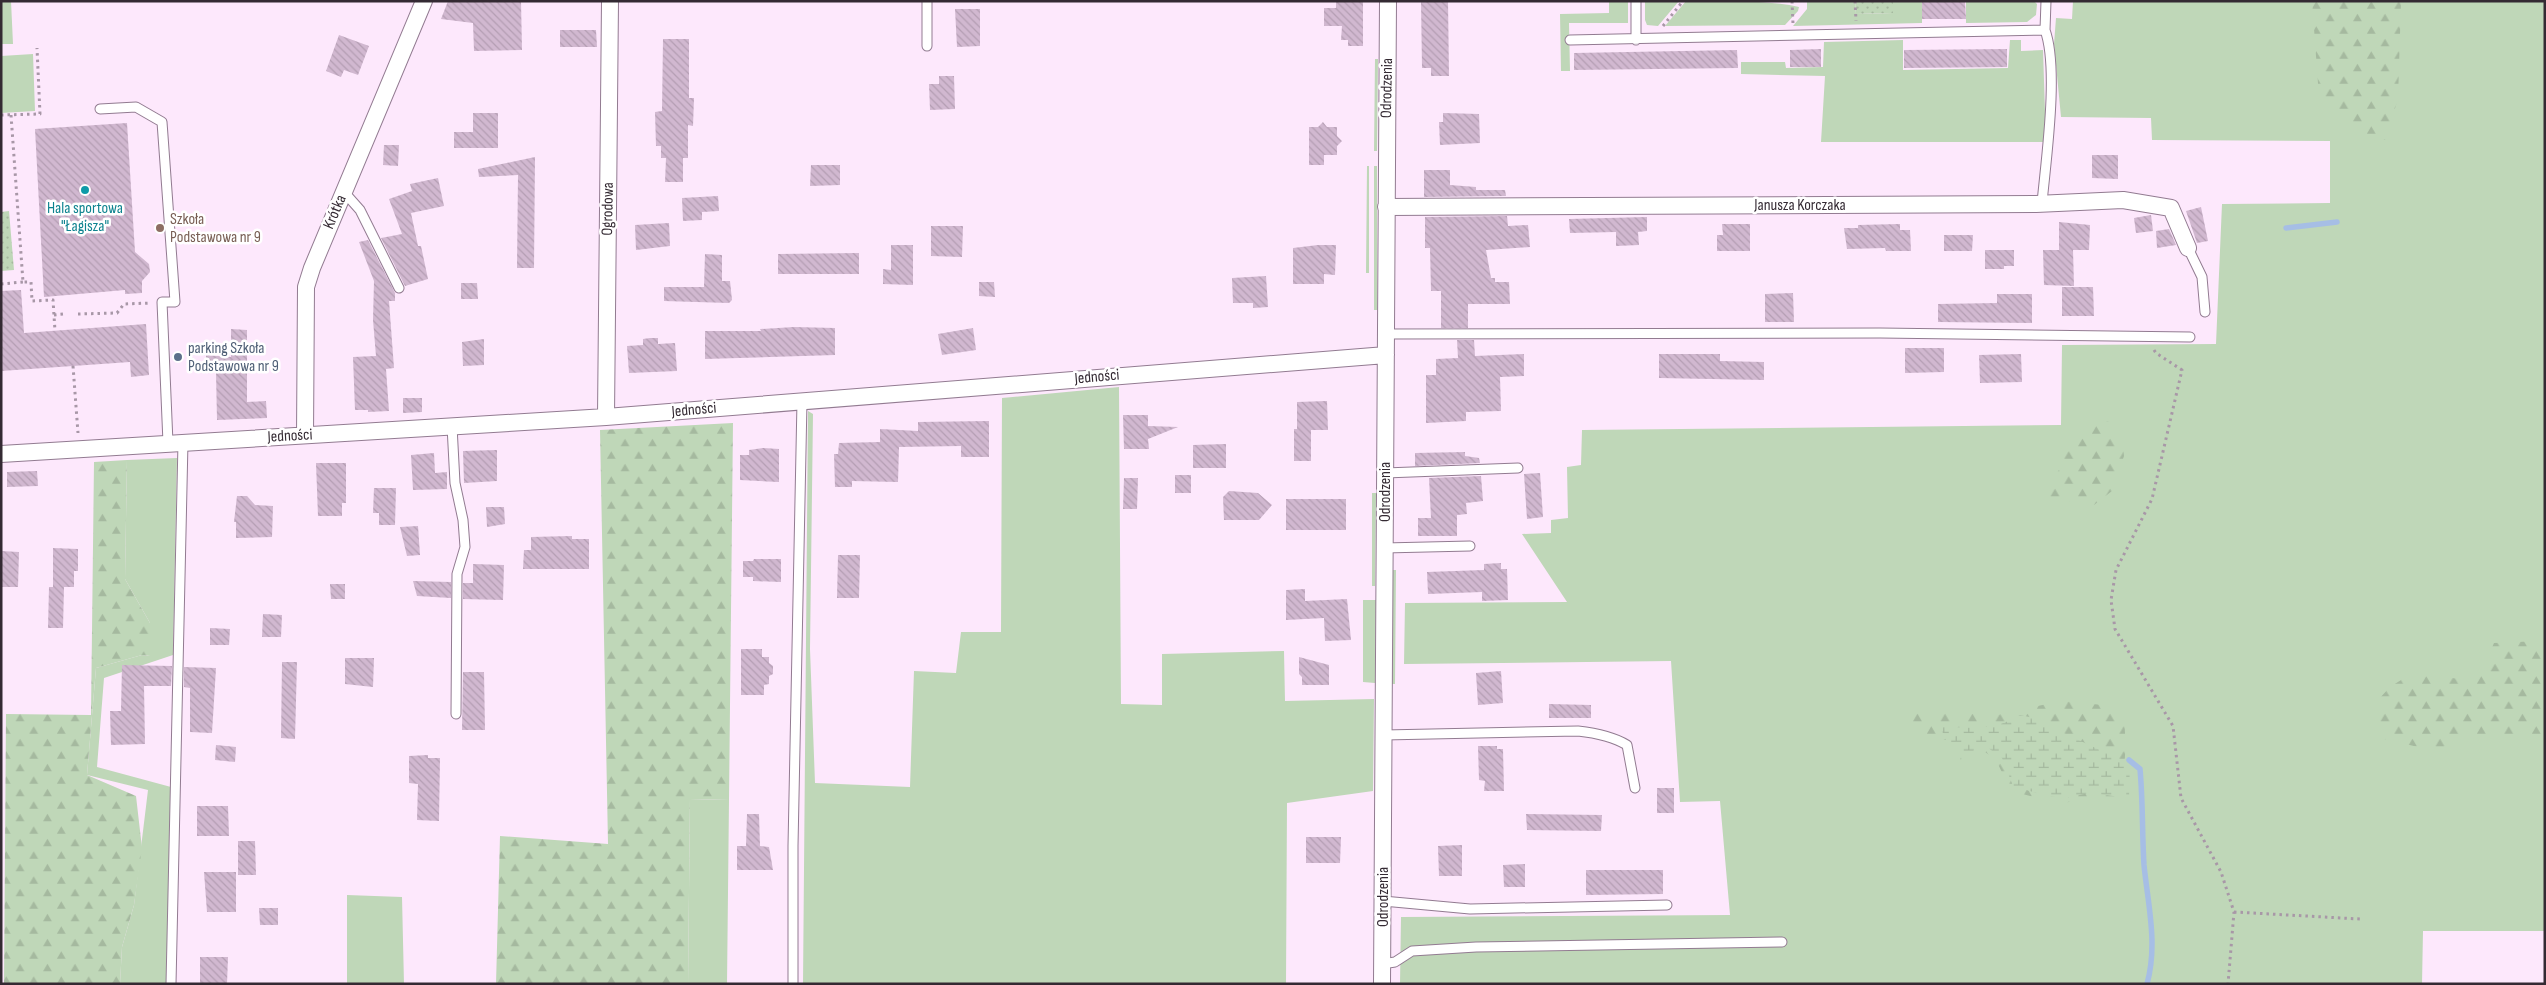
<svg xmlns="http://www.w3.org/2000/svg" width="2546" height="985" viewBox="0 0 2546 985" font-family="'Sofia Sans Condensed',sans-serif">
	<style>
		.grass { fill: #bfd7b8 }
		.forest { fill: url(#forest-firs) }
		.wetland { fill: url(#wetland-marsh) }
		.park { fill: url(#park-dots) }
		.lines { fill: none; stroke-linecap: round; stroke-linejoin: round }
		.stream { stroke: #a6bee5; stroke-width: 5.5 }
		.building { fill: url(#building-back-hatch) }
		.service-casing { stroke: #927b91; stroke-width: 11 }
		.minor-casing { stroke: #927b91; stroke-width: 18 }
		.path { stroke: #a897a7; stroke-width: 3; stroke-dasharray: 2.5 4; stroke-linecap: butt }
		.service { stroke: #fff; stroke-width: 9 }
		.minor { stroke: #fff; stroke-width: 16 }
		.culture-dot { fill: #0f9aa8; stroke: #fff; stroke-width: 2 }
		.education-dot { fill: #8d6e63; stroke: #fff; stroke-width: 2 }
		.service-dot { fill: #5c6f8a; stroke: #fff; stroke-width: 2 }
		.labels { text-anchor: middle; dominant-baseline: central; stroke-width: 5; stroke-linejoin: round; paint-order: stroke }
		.street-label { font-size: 16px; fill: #342a33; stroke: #fff }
		.culture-label { font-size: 16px; fill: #0d838f; stroke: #fff }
		.education-label { font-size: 16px; fill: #785e54; stroke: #fff; text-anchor: start }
		.service-label { font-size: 16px; fill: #4e5e75; stroke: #fff; text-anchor: start }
	</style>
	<defs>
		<pattern id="forest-firs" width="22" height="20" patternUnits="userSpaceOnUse" patternTransform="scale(1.25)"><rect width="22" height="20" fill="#bfd7b8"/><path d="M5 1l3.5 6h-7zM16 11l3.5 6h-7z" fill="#a5b99f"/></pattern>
		<pattern id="wetland-marsh" width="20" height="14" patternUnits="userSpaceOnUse" patternTransform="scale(1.25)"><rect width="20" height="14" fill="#bfd7b8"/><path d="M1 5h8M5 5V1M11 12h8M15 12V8" fill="none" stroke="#a5b99f"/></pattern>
		<pattern id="park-dots" width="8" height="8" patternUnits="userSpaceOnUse" patternTransform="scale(1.25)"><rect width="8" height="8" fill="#bfd7b8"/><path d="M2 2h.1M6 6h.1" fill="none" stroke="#a5b99f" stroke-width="1.8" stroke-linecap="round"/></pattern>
		<pattern id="building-back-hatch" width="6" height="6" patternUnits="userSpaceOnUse" patternTransform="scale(1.25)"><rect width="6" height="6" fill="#d1b8d0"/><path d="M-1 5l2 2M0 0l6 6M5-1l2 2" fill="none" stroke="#b49eb3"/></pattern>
	</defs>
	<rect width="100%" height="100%" fill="#fde8fc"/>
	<!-- grass -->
	<path class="grass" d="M1 1H11L13 44H1Z
		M1609 1H1628V23H1569L1570 71H1561L1560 14 1609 13Z
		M1645 1H1679L1658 26 1647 25 1645 20Z
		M1686 1C1716 1 1772 0 1799 7L1798 11 1785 25 1665 26Z
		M1807 1H1855L1856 14 1893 13V1H1922V23L1793 26 1807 9Z
		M1966 1H2034L2037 4 2036 15 2027 22 1966 23Z
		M2073 1H2545V931H2423L2422 984H1400L1401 917 1730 915 1720 801 1680 802 1671 661 1404 664 1405 603 1567 602 1522 534 1551 533V520L1568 518 1567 467 1581 465 1582 430 2061 425 2062 345 2216 344 2222 204 2330 203V141L2152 140 2151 118 2061 117 2054 44 2056 18 2072 19Z
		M1903 40V70L2008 68 2010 40H2021V51L2043 50 2046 142H1821L1825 76 1741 74V62H1785L1786 68 1823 67 1824 42Z
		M33 54 35 111 1 113V56Z
		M1375 59H1378L1377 151H1374Z
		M1367 166H1369V273H1366Z
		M1374 166H1377V310H1374Z
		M1119 387 1121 704 1162 705V654L1284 651 1285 701 1374 699 1373 791 1287 803 1286 984H803L808 411 813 414 810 649 815 783 910 787 914 671 956 673 961 632H1001L1002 398Z
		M177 458 173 655 104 678 97 767 171 787 166 984H120L122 947 134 905 148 790 87 775 96 668 142 655 150 656V623L125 579 127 460Z
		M1372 493H1376L1375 586H1372Z
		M1393 570H1396L1395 684H1392Z
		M1363 600H1376L1375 683 1363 682Z
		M690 799 729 800 727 984H688Z
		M347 895 402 897 404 984H347Z"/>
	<!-- forest -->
	<path class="forest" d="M2312 1H2401L2398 99 2385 140 2357 131 2319 97Z
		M2108 421 2122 438 2124 456 2112 491 2094 505 2049 498 2048 488 2060 468 2061 439Z
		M733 423 729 800 690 799 688 984H496L500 836 608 844 600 430Z
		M127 460 125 579 150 623V656L142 655 96 668 87 775 136 796 142 848 134 905 122 947 120 984H4L6 714 91 715 94 462Z
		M2540 641 2545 642V737L2471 734 2435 751 2380 738 2378 700 2390 687 2409 675 2478 680 2494 643Z
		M2061 701 2103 705 2123 712C2127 740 2126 768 2119 796L2109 801H2073L2060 804 2011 791 1996 760 1970 741 1923 739 1910 728 1903 711 1997 715Z"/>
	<!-- wetland -->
	<path class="wetland" d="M2020 715 2039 719 2048 728 2066 734 2121 760H2130L2129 798 2089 793 2065 798 2046 796 2013 786 2002 758 1984 745 1973 751V756L1965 766 1960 763 1961 754 1938 727C1968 727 1993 732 2020 715Z"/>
	<!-- park -->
	<path class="park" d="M1855 1H1893V13L1856 14Z
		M9 211 14 270 1 271V212Z"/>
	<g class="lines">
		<!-- stream -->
		<path class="stream" d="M2286 228 2337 222
			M2129 760 2140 769C2143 801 2142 833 2144 865 2148 905 2158 944 2147 984"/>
	</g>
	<!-- building -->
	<path class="building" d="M448 1H521L522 50 474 51 473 23 441 19Z
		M1336 1H1363V46H1348V40H1341L1342 26H1324V8H1336Z
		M1421 1H1448L1449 76H1431V68H1422Z
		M1922 1H1965L1966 19H1922Z
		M955 9H980V46L957 47Z
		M560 30H596L597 47H560Z
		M339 35 369 46 358 75 344 70 341 77 326 71Z
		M663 39H689V98H694L693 126 688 125V158H683V182H665L666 158H661V146H656L655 112 662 111Z
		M1821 49V67H1790V50Z
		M2007 49V67L1904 68V50Z
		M1737 50 1738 68 1574 70V53Z
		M939 76H954L955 109 930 110 929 84H939Z
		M473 113H498V148H454V132H473Z
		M1443 113 1479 114 1480 143 1440 145 1439 122H1443Z
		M1323 122 1327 127H1337V136L1342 141 1337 146V155H1324V165H1309V127H1318Z
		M127 123 135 252 149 264 150 272 142 281V293L125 294V290L44 297 35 129Z
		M384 145H399L398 166 383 165Z
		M2092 155H2118V179L2092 178Z
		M535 157 534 268H517L518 175 479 177 478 169Z
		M811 165H840V185L810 186Z
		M1424 170H1450V185L1476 187V190H1505L1506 196 1424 197Z
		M438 178 444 206 411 213 418 246H421L428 279 405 286 381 238 402 234 389 199 412 191 410 184Z
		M718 196 719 211 702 212V220L683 221 682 198Z
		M2201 207 2208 241 2197 243 2186 211Z
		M2151 215 2153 231 2136 233 2134 218Z
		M1507 216 1508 226 1528 225 1530 247 1486 250 1491 278H1495V282H1509L1510 304H1468V328H1441V291H1431L1430 248H1425V217Z
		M1647 217V231L1638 232 1639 245 1616 246V232L1570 233 1569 219Z
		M2059 222 2090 225 2089 250H2073L2074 286 2044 285 2043 250H2059Z
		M669 223 670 246 636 250 635 225Z
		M1722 224H1750V251H1717V235H1723Z
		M1900 224V230H1910L1911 251H1886L1885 248 1847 249 1844 228H1858V225Z
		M931 226H963L962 257 931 256Z
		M2169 229 2176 245 2157 248 2156 231Z
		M1944 235H1973L1972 251H1944Z
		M368 240 395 293V301H389L394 368 386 369 389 411 368 412V410H355L353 357 376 356 373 320 374 281 359 242Z
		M891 245H913V285L883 284V269L891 270Z
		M1318 245H1336L1335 275 1324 274V284H1293V248Z
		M1985 250H2014V266H2004V269H1985Z
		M859 253V274H778V254Z
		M705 254 722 255V281H730L732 300 729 303 664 301V287H704Z
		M1266 276 1268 307 1253 308V303H1233L1232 278Z
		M979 282H994L995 297 979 296Z
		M461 283H477L478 299H461Z
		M2062 287H2093L2094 316H2062Z
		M21 290 24 333 146 324 149 375 131 377 130 362 1 371V291Z
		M1793 293 1794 322H1765V294Z
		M1997 294H2032V323L1938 322V304L1997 303Z
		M794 327 835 328V355L705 359V331H761L760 329Z
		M973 328 976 350 942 355 938 334Z
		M231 329 247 330V402L266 401 267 418 217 420 216 372H206V355L231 357Z
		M650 338H658V344L675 343 677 371 629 373 627 346 643 345V339Z
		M484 339V365L463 366 462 342Z
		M1457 340H1474L1475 356 1524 354V376L1500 377 1501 411 1466 412V421L1426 423V375H1436V359L1458 358Z
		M1905 348H1944V372L1905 373Z
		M1659 354H1720V361L1764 362V380L1659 378Z
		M2021 354 2022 382 1980 383 1979 355Z
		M403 398H422V412L403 413Z
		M1327 401 1328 430H1311V461H1294V429H1297V402Z
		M1123 415H1148V426L1178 427 1148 439 1149 449H1124Z
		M989 421V457H961V446L899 447 898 482 852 481V487H835L834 454H838L839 443 880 442V429L918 431V422Z
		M1226 444V468H1193V445Z
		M763 448 779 449V482L740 480V455H749V450Z
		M497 450V481L464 483 463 451Z
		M1465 452V456L1479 458 1480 463 1415 466V453Z
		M434 453 435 473 447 472V489L413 490 411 455Z
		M316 463H346V503H342V516H318Z
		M37 471 38 486 7 487V472Z
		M1540 473 1543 517 1527 519 1524 474Z
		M1175 475H1191V493H1175Z
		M1481 476 1483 501 1466 503 1467 514 1457 515V536H1418V518H1431L1429 478Z
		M1124 478H1138L1137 509H1123Z
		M374 488H396L395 525H379V513H373Z
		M1229 491 1258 493 1272 505 1259 520H1224L1223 497Z
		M237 496H247L255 505 273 506 272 537 236 538V522H234Z
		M1286 499H1346V530H1286Z
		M486 507H504L505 524 487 527Z
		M418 526 420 555 407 556 400 527Z
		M572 536V539H589V569H523L524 550H531V537Z
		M53 548 78 549V571H74V587H53Z
		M1 551 19 552 18 587H1Z
		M838 555H860L859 598H837Z
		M754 559H781V582L753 581V577H743V561H753Z
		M1501 563V569H1507L1508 600 1482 601V592L1428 594 1427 572 1484 570V564Z
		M473 564 504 565 503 600 463 599V583H473Z
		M413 581 451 582V598L417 596Z
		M330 584H345V599H331Z
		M49 587H64L63 628H48Z
		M1305 589V601L1347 599 1351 640 1325 641 1324 618 1286 620V590Z
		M263 614 282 615 281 637H262Z
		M210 628 230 629 229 645H210Z
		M741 649H762V657H769V663L773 666V674L769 676V684L764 685V695H741Z
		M1299 657 1329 665V685H1302V677L1299 674Z
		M345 658H374L373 687 345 684Z
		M282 662H297L295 739 281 738Z
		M122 665 172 666 171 686H144L145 744 111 745 110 711H121Z
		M184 667 216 668 212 733 190 732V688L184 687Z
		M1501 671 1503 703 1478 705 1476 673Z
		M463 672H484L485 730H462Z
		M1549 704 1591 705V718H1549Z
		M216 745 236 747 235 762 215 760Z
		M1478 746H1497V749H1503L1504 791H1484L1485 781 1479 780Z
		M428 755V758H440L439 821 417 820 418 784 409 783V756Z
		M1657 788H1674V813H1657Z
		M197 806H228L229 836H197Z
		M747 814H759L760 846 769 847 773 870H737V846H746Z
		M1526 814 1602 815 1601 831 1527 830Z
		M1306 837H1341L1340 863H1306Z
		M238 841H255L256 875H238Z
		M1462 845V876H1439L1438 846Z
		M1525 864V887H1504L1503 865Z
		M1586 870H1663V894L1586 895Z
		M204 872H236V912H207Z
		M259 908H278V925H260Z
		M200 957H228L227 984H200Z"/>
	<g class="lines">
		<!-- service casing -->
		<g class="service-casing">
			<path id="service" d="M1636 1V40
				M1570 40 2045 30 2046 1
				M927 46V1
				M100 109 136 107 162 122 175 302H162L168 443
				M344 192 360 210 399 288
				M2042 203C2046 159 2059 69 2045 30
				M2188 248 2202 277 2205 312
				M1385 334 1880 333 2190 337
				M452 426 455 483 463 520 465 547 457 574 456 714
				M1385 473 1518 468
				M1384 548 1470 546
				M1384 735 1578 731C1596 733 1612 736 1627 745L1635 788
				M1383 901 1470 909 1667 905
				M1382 964 1395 962 1412 951 1476 947 1782 942
				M171 984 183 442
				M793 984V846L802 401"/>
		</g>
		<!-- minor casing -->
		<g class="minor-casing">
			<path id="minor" d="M1386 207 2036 204 2123 200 2171 208 2188 248
				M606 417 610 1
				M305 435 306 287 312 268 424 1
				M1 454 606 417 1386 355
				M1382 984 1388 1"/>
		</g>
		<!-- path -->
		<path class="path" d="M1792 1 1793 24
			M1855 1 1856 21
			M1663 26 1683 1
			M1 115 40 114 37 48
			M11 115 23 282H31L32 301 53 300 55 331
			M1 284 23 282
			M78 314 117 313 124 304 151 303
			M54 315 64 314
			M2154 350 2156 353 2182 370 2152 499 2116 570 2111 600 2115 629 2173 726 2181 798 2221 872 2234 912 2228 984
			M73 366 78 433
			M2234 912 2360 919"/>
		<!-- service -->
		<use href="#service" class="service"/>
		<!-- minor -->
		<use href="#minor" class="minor"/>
	</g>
	<!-- markers -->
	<circle class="culture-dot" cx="85" cy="190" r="5"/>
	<circle class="education-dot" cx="160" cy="228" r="5"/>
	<circle class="service-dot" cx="178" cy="357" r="5"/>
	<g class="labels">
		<!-- street labels -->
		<g class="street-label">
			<text transform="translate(1387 88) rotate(-89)">Odrodzenia</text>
			<text x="1800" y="205">Janusza Korczaka</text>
			<text transform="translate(608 209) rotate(-89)">Ogrodowa</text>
			<text transform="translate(335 212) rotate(-67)">Krótka</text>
			<text transform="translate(1097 377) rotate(-5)">Jedności</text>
			<text transform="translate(694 410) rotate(-5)">Jedności</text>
			<text transform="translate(290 436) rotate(-3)">Jedności</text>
			<text transform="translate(1385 492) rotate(-90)">Odrodzenia</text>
			<text transform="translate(1383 897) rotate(-90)">Odrodzenia</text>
		</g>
		<!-- culture labels -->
		<g class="culture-label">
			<text x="85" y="208">Hala sportowa<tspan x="85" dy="18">"Łagisza"</tspan></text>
		</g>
		<!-- education labels -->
		<g class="education-label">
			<text x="170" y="219">Szkoła<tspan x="170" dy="18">Podstawowa nr 9</tspan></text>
		</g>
		<!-- service labels -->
		<g class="service-label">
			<text x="188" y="348">parking Szkoła<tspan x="188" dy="18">Podstawowa nr 9</tspan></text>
		</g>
	</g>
	<!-- border -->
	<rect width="2546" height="985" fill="none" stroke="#342a33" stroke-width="5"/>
</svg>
